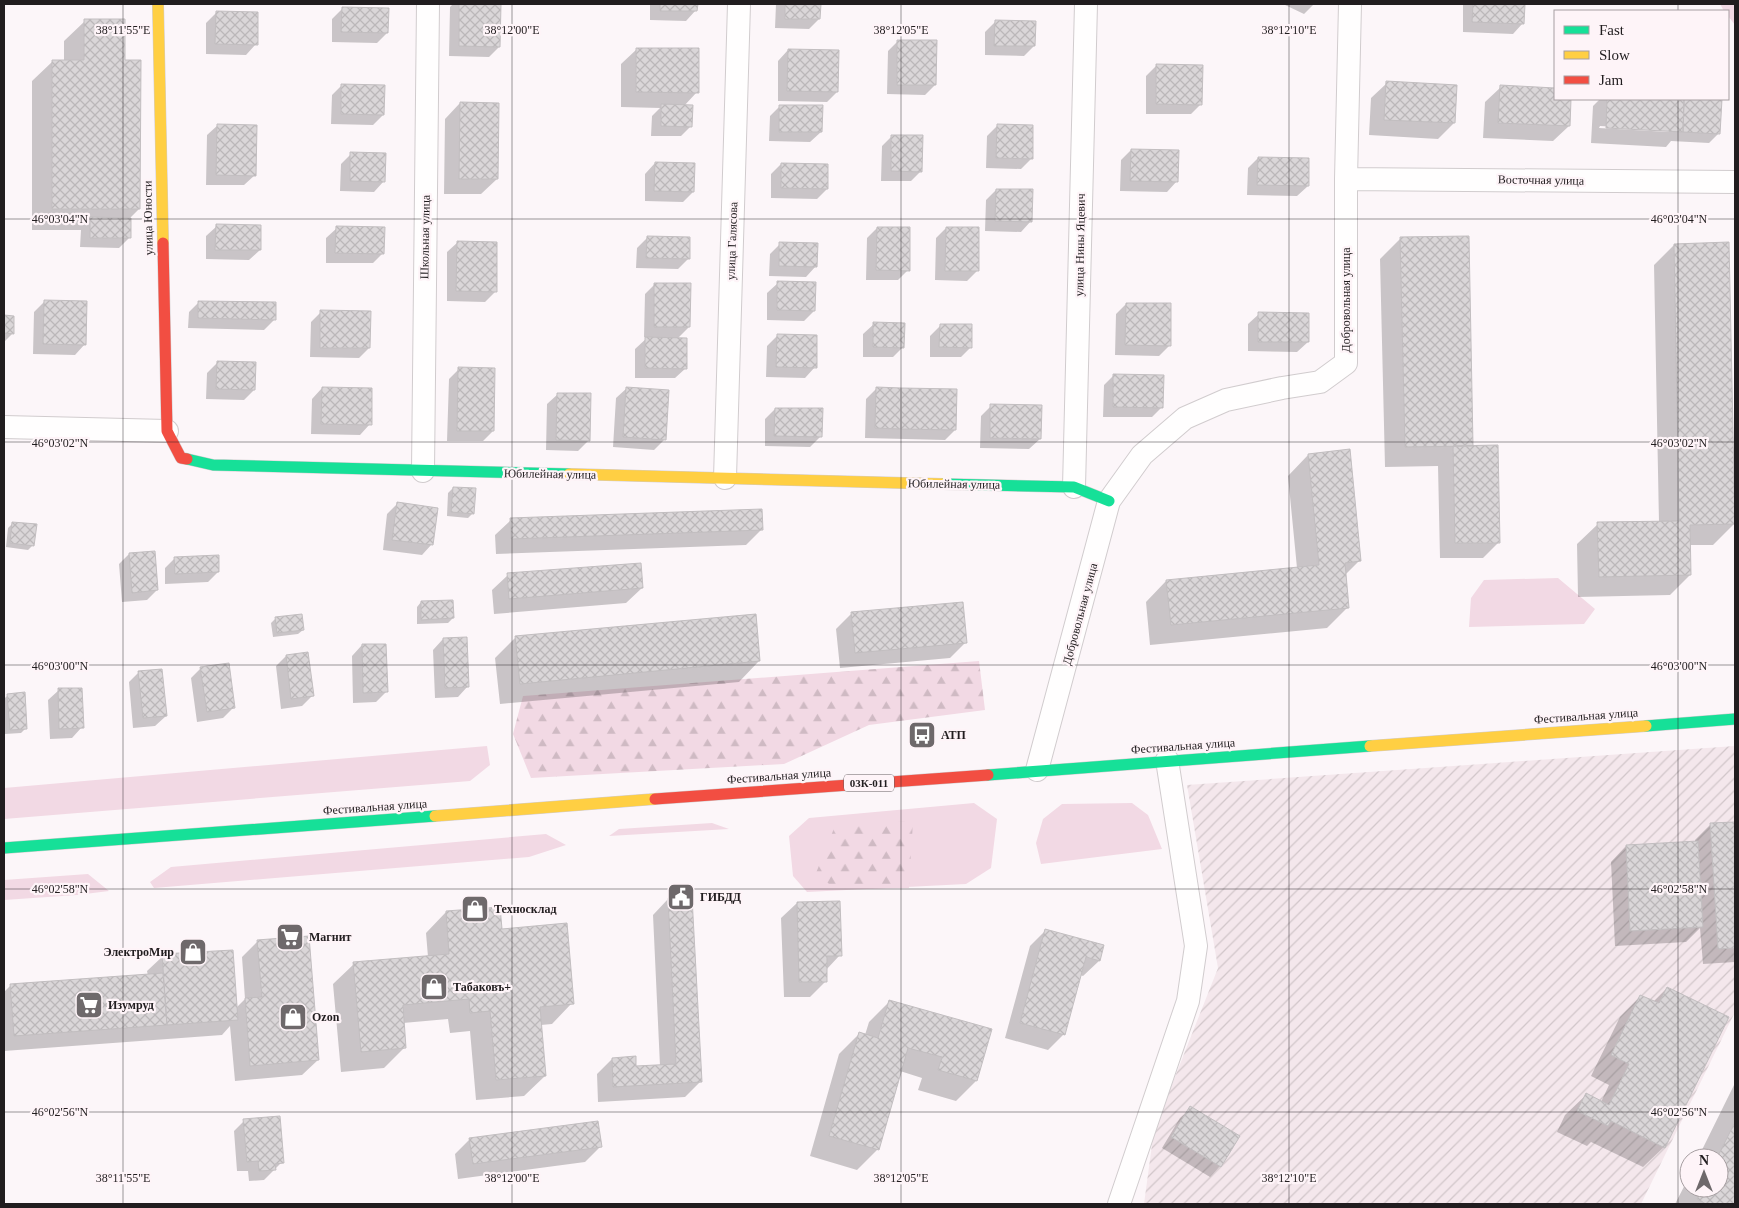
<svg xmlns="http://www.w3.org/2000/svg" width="1739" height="1208" viewBox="0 0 1739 1208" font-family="Georgia,serif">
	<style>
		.industrial { fill: url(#industrial-furrows) }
		.grass { fill: #f2d9e4 }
		.forest { fill: url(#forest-firs) }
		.shadow { fill: #0003; fill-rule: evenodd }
		.building { fill: url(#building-cross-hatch); stroke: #c2bec0 }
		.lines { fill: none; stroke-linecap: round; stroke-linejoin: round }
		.street-casing { stroke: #d1ccce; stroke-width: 24 }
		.fast-casing { stroke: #d1ccce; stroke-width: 12 }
		.slow-casing { stroke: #d1ccce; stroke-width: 12 }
		.jam-casing { stroke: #d1ccce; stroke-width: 12 }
		.street { stroke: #fffefe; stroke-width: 22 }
		.fast { stroke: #16e098; stroke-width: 11 }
		.slow { stroke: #ffcf43; stroke-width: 11 }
		.jam { stroke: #f24e42; stroke-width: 11 }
		.ticks { fill: none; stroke: #211d1f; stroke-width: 1; stroke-opacity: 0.45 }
		.labels { text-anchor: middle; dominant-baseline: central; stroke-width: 4.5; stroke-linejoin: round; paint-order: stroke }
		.shield { fill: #fef4f8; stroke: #635e60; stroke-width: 1 }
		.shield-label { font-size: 11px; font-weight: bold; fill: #211d1f }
		.street-label { font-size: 12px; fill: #211d1f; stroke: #fef4f8 }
		.poi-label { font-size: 12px; font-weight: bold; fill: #211d1f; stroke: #fef4f8; text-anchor: start }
		.ticks-label { font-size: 12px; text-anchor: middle; fill: #211d1f; stroke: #fef4f8; stroke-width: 4.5; stroke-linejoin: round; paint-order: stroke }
	</style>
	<defs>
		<pattern id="industrial-furrows" width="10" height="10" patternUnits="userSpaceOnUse" patternTransform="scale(1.25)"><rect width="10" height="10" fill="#f4e7ec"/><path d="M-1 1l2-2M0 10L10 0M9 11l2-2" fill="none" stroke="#d1c6ca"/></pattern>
		<pattern id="forest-firs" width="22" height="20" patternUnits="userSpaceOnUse" patternTransform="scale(1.25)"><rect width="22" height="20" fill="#f2d9e4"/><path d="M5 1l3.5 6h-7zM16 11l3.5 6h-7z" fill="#cfbac3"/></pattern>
		<pattern id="building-cross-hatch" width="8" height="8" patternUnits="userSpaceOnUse" patternTransform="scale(1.25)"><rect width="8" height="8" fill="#dad6d8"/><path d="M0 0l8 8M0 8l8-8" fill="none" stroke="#bbb7b9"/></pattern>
	</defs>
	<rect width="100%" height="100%" fill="#fcf6f9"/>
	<!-- industrial -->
	<path class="industrial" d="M1735 746V1012L1641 1204H1144L1154 1130 1218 968 1187 785Z"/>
	<!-- grass -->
	<path class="grass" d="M1720 4H1735V25L1728 16V11H1724Z
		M1558 578 1595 609 1584 624 1469 627 1471 598 1484 580Z
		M487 746 490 765 470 781 4 819V788Z
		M974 803 997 819 991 868 966 884 807 892 793 876 789 836 809 818Z
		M1132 803 1148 815 1162 849 1041 864 1036 843 1043 819 1062 804Z
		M712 823 729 829 609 836 619 829Z
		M546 834 566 845 529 857 154 888 150 882 171 867Z
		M88 874 109 891 77 895 4 900V880Z"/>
	<!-- forest -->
	<path class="forest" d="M979 661 985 710 869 725 784 764 531 778 513 734 523 696Z
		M913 821 909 888 835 889 816 873 835 826Z"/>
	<!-- shadow -->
	<path class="shadow" d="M453 4H500L499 47 489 57 449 56 450 7Z
		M650 4H696V10L686 21 650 20Z
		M776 4H819V19L809 29 775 28Z
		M1283 4H1314L1304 14Z
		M1463 4H1523V23L1513 34 1463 32Z
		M342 9 387 33 377 43 332 42V19Z
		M217 12 256 44 246 55 206 54V23Z
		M85 21 124 61 139 209 130 218 129 238 119 248 80 247 81 230H32V81L53 61H64V41Z
		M995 22 1034 46 1024 56 985 55V32Z
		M898 41 935 85 925 95 887 94 888 51Z
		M637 49 697 92 684 106 691 126 681 136H651L652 116 660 108 621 107V64Z
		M788 50 837 92 827 102 778 101V61Z
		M1157 65 1201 104 1191 114H1146V76Z
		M1387 83 1456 86 1454 123 1438 139 1369 135 1371 98Z
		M342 85 383 115 373 125 331 124 332 95Z
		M1501 87 1555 89V99H1570L1569 126 1553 141 1483 138 1485 102Z
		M1600 99H1721L1719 133 1709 143 1671 141 1666 147 1591 143 1593 106ZM1600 126 1669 130V132L1599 128Z
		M460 103 497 179 481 194H444L445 119Z
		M780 106 821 132 810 142 769 141 770 116Z
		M218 125 255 175 244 185H206L207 135Z
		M997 126 1031 159 1021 169 986 168 987 136Z
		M892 136 921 171 911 181H881L882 146Z
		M1131 150 1177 181 1167 192 1120 191 1121 160Z
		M351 154 384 181 374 192 340 191 341 164Z
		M1258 158 1308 186 1297 196 1247 195 1248 168Z
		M655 163 693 192 683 202 645 201V174Z
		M781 164 827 189 817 199 771 198V174Z
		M996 190 1031 221 1021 232 985 231 986 200Z
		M217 226 260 250 249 260 206 259V236Z
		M337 228 383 253 373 263H326V238Z
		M877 228 908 270 898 280H866L867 238Z
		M946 228 977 271 967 281 935 280 936 238Z
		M647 238 689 258 678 269 636 268 637 248Z
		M1401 238 1472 445 1499 542 1483 558H1440L1438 466 1385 467 1380 259Z
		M458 242 495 292 485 302 447 301V252Z
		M780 244 816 266 806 277 769 276 770 254Z
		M1674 245 1734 524 1713 545H1689L1690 575 1670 595 1578 597 1577 544 1598 524 1659 523 1654 265Z
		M778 283 814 311 804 321 767 320V293Z
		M655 284 689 327 677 339 686 368 675 378H635V349L648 337H644L645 294Z
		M44 302 85 344 75 355 33 354 34 312Z
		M199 302 275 319 264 330 188 328 189 312Z
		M1126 304 1169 346 1159 356 1115 355 1116 314Z
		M321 312 369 348 359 358 310 357 311 322Z
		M1259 314 1308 342 1297 352 1248 351V324Z
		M4 317H13V333L4 342Z
		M874 324 903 347 893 357H863V334Z
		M941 325 971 347 961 357H930V336Z
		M777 336 815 367 805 378 766 377 767 346Z
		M217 363 254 390 244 400 206 399 207 373Z
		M459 369 493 431 483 441H447L449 379Z
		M1114 375 1162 407 1152 417H1103L1104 385Z
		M322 388 370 424 360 435 311 434 312 399Z
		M627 388 664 440 654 450 613 447 616 398Z
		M876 389 955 430 945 440 865 438 866 399Z
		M558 394 589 440 578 451 546 450 547 404Z
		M991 406 1040 439 1029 449 980 448 981 416Z
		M775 409 821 436 810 447 765 446V419Z
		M1308 455 1359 561 1345 575 1348 607 1327 628 1150 645 1146 602 1166 581 1297 568 1288 476Z
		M453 488 473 513 468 518 447 516 448 493Z
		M397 504 432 544 422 555 383 550 387 514Z
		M511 520 762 529 746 545 496 554 495 535Z
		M13 523 33 545 28 550 6 547 8 528Z
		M129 554 157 590 147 600 122 602 119 564Z
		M175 558 218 572 208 582 165 584V568Z
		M508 575 642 588 626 603 494 614 492 590Z
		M421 602 453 618 448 623 417 624V607Z
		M852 613 966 642 950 658 840 668 836 629Z
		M276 618 303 630 298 634 273 637 271 623Z
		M516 637 759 661 739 682 500 704 495 658Z
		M443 639 468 686 458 697 435 698 433 650Z
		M362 645 386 692 376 702 353 703 352 656Z
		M286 656 312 696 302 706 281 709 276 666Z
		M201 668 233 708 223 718 197 722 191 678Z
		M139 672 166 716 155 726 133 728 129 682Z
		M59 690 82 727 72 738 50 739 48 700Z
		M8 695 26 728 21 733 5 734 4 699Z
		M1735 823V962L1703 964 1700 928 1686 942 1615 946 1611 862 1626 846 1695 842V840L1711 824Z
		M668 899 700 1082 685 1097 598 1102 597 1074 612 1059 635 1068 660 1066 653 915Z
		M797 903 840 955 826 970V981L810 997H784L781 918Z
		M446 912 501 930 572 1003 552 1024 541 1025 545 1076 524 1096 476 1100 470 1031 450 1033 448 1019 403 1023 405 1047 384 1068 341 1072 333 984 354 964 428 957 426 933Z
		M1046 930 1099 961 1083 976 1080 975 1064 1034 1048 1050 1005 1038 1030 946Z
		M258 941 318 1060 302 1075 235 1081 230 1026 222 1035 4 1051V992L11 985 148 976 147 971 163 956 236 1008 245 999 242 957Z
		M1667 988 1664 1147 1643 1167 1591 1142 1587 1146 1557 1132 1565 1115 1586 1095 1601 1102 1609 1085 1591 1076 1620 1017 1641 996 1653 1002Z
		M889 1002 976 1081 956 1101 918 1090 922 1078 900 1071 878 1149 857 1170 810 1156 839 1054 860 1033 865 1035 869 1022Z
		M1735 1083V1204H1675L1689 1177V1188H1719V1158H1698Z
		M1191 1108 1238 1137 1220 1166 1210 1177 1162 1148 1180 1118Z
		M244 1121 282 1162 264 1180 249 1181 248 1171H237L234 1131Z
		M470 1139 600 1147 585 1162 458 1179 455 1154Z"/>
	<!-- building -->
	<path class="building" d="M459 4H501L500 47 459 46Z
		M660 4H698L697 11H660Z
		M785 4H821L820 19H785Z
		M1473 4H1525L1524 24 1472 22Z
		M342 7 389 8 388 33 341 32Z
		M216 11 258 12V45L215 44Z
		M84 19H125V60H141L140 209H52V60H84Z
		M995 20 1036 21 1035 46H994Z
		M897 40H937L936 85H897Z
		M636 48H699V93L636 92Z
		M788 49 839 50 838 92 787 91Z
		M1156 64 1203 65 1202 105 1156 104Z
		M1386 81 1457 85 1455 123 1384 120Z
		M341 84 385 85 384 115 341 114Z
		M1500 85 1555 88V99H1571L1570 126 1498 123Z
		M1607 99H1684L1683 132 1606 128Z
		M1684 99H1722L1720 134 1683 132Z
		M460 102 499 103 498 179H459Z
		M661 104 693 105 692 127 661 126Z
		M779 105H823L822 132H779Z
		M217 124 257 125 256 176 216 175Z
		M997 124 1033 125V159L996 158Z
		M891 135H923L922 172 891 171Z
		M1131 149 1179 150 1178 182 1130 181Z
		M350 152 386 153 385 182 350 181Z
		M1258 157 1309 158V186L1257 185Z
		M655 162 695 163 694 192 654 191Z
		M781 163 828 164V189L781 188Z
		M996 189H1033L1032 222 995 221Z
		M90 217 131 218V238H90Z
		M216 224 261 225V250H215Z
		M336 226 385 227 384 254 335 253Z
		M877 227H910V271L876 270Z
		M946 227H979V271H945Z
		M647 236 690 237V259L646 258Z
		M1469 236 1473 446 1405 447 1400 237Z
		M457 241 497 242V292L456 291Z
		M779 242 818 243 817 267 779 266Z
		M1729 242 1735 524 1690 525 1691 575 1599 577 1597 522 1679 521 1674 244Z
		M777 281 816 282 815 311 777 310Z
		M654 283H691L690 327H654Z
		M44 300 87 301 86 345 43 344Z
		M198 301 276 302V320L198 318Z
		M1126 303H1171V346L1125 345Z
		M320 310 371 311 370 348H320Z
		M1258 312 1309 313V342H1258Z
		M4 315 14 316V334L4 333Z
		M873 322 905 323 904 348 873 347Z
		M940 324H972V348L939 347Z
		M777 334 817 335V368L776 367Z
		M645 337 687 338V369L645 368Z
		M217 361 256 362 255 390 216 389Z
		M458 367 495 368 494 431H457Z
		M1113 374 1164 375 1163 408 1113 407Z
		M322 387 372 388V425L321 424Z
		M626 387 669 390 666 440 623 437Z
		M876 387 901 388V429L875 428Z
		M901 388 957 389 956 430 901 429Z
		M557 393H591L590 441 556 440Z
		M990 404 1042 405 1041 439 990 438Z
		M775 408H823L822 437 774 436Z
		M1498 445 1500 543H1455L1453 446Z
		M1350 449 1361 561 1345 563 1349 608 1171 625 1166 580 1319 565 1308 454Z
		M453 487 476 488 474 514 451 512Z
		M397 502 438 508 433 545 392 540Z
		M762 509 763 530 511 539 510 518Z
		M12 522 37 524 34 546 10 543Z
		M155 551 158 590 132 593 129 553Z
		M219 555V572L175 574 174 557Z
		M641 563 643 588 509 599 507 573Z
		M453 600 454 618 421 620V601Z
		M963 602 967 643 855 653 851 612Z
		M302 614 304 630 277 633 275 617Z
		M756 614 760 661 520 684 515 636Z
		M467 637 469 687 445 688 443 638Z
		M362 644H386L388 692 363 693Z
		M308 652 314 696 291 699 286 655Z
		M229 663 235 708 207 712 200 667Z
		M162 669 167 716 143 718 138 671Z
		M58 688H82L84 728 59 729Z
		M25 692 27 729 10 730 7 694Z
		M1735 822V948L1718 949 1710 823Z
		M1698 841 1703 927 1630 931 1626 845Z
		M692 897 702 1082 613 1087 612 1058 636 1056V1066L676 1064 668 898Z
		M840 901 842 956H827V982H799L797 902Z
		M500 907 502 929 567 923 574 1004 540 1007 546 1076 496 1080 490 1011 470 1013 469 999 403 1005 406 1048 361 1052 353 962 449 954 446 911Z
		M1045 929 1104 945 1100 961 1086 957 1065 1035 1020 1023Z
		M309 936 319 1060 250 1066 245 998 262 997 257 940Z
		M233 950 238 1020 167 1025 162 954Z
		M163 973 167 1025 14 1036 10 984Z
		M1667 987 1729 1017 1665 1148 1611 1121 1608 1126 1577 1111 1586 1093 1609 1105 1629 1064 1611 1055 1640 995 1659 1003Z
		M889 1000 992 1029 977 1081 938 1070 942 1057 908 1048 879 1150 829 1136 859 1032 878 1038Z
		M1190 1106 1240 1136 1221 1167 1171 1137Z
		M280 1116 284 1163 275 1164 276 1170 259 1171 258 1161 247 1162 243 1119Z
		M598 1121 602 1147 473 1164 469 1138Z
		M1735 1122V1204H1706L1697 1199 1703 1188H1719V1158H1717Z"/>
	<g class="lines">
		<!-- street casing -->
		<g class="street-casing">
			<path id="street" d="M1346 179 1735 182
				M4 427 167 431
				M423 471 428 4
				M725 478 739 4
				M1074 487 1086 4
				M1037 770 1109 501 1142 455 1185 418 1226 400 1282 388 1320 382 1346 363V179L1350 4
				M1119 1204 1188 1001 1196 946 1167 760"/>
		</g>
		<!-- fast casing -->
		<g class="fast-casing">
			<path id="fast" d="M187 459 213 465 569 474
				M943 484 1074 487 1109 501
				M1646 726 1735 719
				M988 775 1370 746
				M4 848 435 816"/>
		</g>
		<!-- slow casing -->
		<g class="slow-casing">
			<path id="slow" d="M158 4 163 243
				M569 474 943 484
				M1370 746 1646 726
				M435 816 655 799"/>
		</g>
		<!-- jam casing -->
		<g class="jam-casing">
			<path id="jam" d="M163 243 167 431 181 458 187 459
				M655 799 988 775"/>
		</g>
		<!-- street -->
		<use href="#street" class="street"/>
		<!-- fast -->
		<use href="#fast" class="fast"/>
		<!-- slow -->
		<use href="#slow" class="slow"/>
		<!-- jam -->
		<use href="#jam" class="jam"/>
	</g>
	<!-- ticks -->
	<path class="ticks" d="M123 4V1204M512 4V1204M901 4V1204M1289 4V1204M1678 4V11M1678 99V1204M4 219H1735M4 442H1735M4 665H1735M4 889H1735M4 1112H1735"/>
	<!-- icons -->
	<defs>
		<g id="bus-square" transform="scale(1.4375)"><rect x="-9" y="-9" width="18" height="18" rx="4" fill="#6e696b" stroke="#fef4f8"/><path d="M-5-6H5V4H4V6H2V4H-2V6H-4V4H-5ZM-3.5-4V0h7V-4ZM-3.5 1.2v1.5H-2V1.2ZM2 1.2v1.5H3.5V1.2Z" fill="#fff"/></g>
		<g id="civic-square" transform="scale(1.4375)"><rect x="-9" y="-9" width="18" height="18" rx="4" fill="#6e696b" stroke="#fef4f8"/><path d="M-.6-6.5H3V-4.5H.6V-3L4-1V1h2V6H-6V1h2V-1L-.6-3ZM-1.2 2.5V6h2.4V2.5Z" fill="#fff"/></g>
		<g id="shop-square" transform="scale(1.4375)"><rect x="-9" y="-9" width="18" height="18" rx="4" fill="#6e696b" stroke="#fef4f8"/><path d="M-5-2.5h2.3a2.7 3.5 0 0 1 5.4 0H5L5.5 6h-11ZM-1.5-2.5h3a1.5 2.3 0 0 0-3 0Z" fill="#fff"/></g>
		<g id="supermarket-square" transform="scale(1.4375)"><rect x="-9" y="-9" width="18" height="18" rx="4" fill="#6e696b" stroke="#fef4f8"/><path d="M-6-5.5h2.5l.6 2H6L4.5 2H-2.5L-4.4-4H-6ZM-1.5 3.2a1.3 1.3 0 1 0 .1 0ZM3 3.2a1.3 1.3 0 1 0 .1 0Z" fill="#fff"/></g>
	</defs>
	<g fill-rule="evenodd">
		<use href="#bus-square" x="922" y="735"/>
		<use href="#civic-square" x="681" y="897"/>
		<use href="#shop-square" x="475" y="909"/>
		<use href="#supermarket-square" x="290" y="937"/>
		<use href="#shop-square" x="193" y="952"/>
		<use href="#shop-square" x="434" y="987"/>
		<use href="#supermarket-square" x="89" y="1005"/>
		<use href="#shop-square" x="293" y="1017"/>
	</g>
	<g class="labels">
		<!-- shield labels -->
		<rect class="shield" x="844" y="774.5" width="50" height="17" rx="4"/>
		<g class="shield-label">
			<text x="869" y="783">03К-011</text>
		</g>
		<!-- street labels -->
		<g class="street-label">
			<text transform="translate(1541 180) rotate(1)">Восточная улица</text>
			<text transform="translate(148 218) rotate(-91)">улица Юности</text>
			<text transform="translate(425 237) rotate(-89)">Школьная улица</text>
			<text transform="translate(732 241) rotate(-88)">улица Галясова</text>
			<text transform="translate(1080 245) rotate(-89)">улица Нины Яцевич</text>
			<text transform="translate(1346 300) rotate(-90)">Добровольная улица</text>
			<text transform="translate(550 474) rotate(1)">Юбилейная улица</text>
			<text transform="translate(954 484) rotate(1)">Юбилейная улица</text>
			<text transform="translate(1080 614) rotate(-75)">Добровольная улица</text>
			<text transform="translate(1586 716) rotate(-4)">Фестивальная улица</text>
			<text transform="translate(1183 746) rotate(-4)">Фестивальная улица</text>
			<text transform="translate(779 776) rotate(-4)">Фестивальная улица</text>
			<text transform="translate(375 807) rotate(-4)">Фестивальная улица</text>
		</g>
		<!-- poi labels -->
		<g class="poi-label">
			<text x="941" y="735">АТП</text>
			<text x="700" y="897">ГИБДД</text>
			<text x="494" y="909">Техносклад</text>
			<text x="309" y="937">Магнит</text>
			<text x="174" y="952" text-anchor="end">ЭлектроМир</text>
			<text x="453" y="987">Табаковъ+</text>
			<text x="108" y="1005">Изумруд</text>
			<text x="312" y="1017">Ozon</text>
		</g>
	</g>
	<g class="ticks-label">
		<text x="123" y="34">38°11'55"E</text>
		<text x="512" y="34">38°12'00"E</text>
		<text x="901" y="34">38°12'05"E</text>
		<text x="1289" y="34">38°12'10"E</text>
		<text x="60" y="223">46°03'04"N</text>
		<text x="1679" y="223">46°03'04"N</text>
		<text x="60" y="447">46°03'02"N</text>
		<text x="1679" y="447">46°03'02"N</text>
		<text x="60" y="670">46°03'00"N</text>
		<text x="1679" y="670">46°03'00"N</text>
		<text x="60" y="893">46°02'58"N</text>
		<text x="1679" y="893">46°02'58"N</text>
		<text x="60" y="1116">46°02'56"N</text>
		<text x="1679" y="1116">46°02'56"N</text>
		<text x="123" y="1182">38°11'55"E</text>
		<text x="512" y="1182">38°12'00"E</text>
		<text x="901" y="1182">38°12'05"E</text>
		<text x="1289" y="1182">38°12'10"E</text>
	</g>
	<!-- border -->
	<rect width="1739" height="1208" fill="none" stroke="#211d1f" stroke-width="10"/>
	<!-- legend -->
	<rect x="1554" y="10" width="175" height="90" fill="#fef4f8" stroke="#a69ea1"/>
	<rect x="1564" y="26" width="25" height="8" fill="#16e098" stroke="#a69ea1"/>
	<text x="1599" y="35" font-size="15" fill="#211d1f">Fast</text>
	<rect x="1564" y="51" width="25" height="8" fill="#ffcf43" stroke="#a69ea1"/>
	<text x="1599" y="60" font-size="15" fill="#211d1f">Slow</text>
	<rect x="1564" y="76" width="25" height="8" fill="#f24e42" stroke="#a69ea1"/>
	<text x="1599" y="85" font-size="15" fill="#211d1f">Jam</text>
	<!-- north arrow -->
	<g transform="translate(1704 1173)"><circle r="24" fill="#fef4f8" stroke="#a69ea1"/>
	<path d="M0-4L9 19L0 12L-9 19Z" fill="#6e696b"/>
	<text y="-8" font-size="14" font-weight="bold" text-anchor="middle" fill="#211d1f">N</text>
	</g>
</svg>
